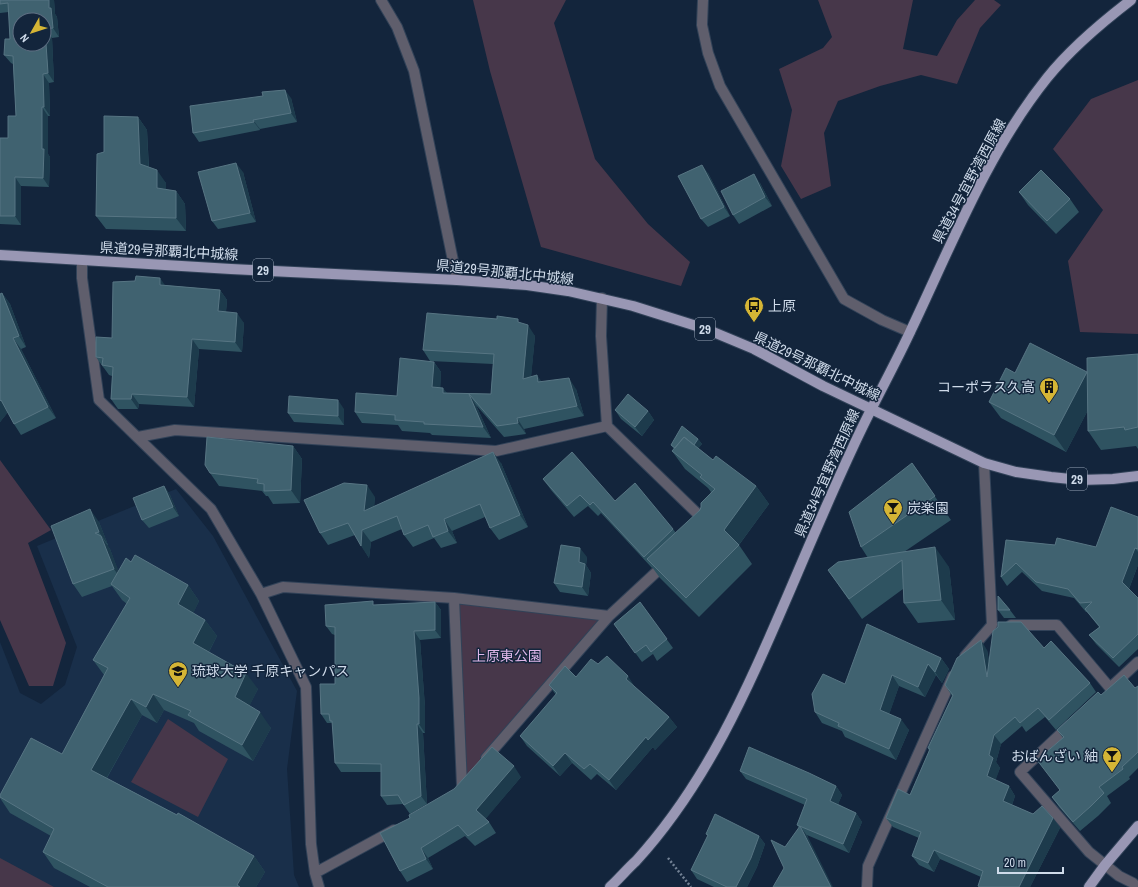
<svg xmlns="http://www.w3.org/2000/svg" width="1138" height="887" viewBox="0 0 1138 887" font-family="'Archivo Narrow','Noto Sans JP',sans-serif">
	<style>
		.built { fill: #192f4a }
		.green { fill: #47374a }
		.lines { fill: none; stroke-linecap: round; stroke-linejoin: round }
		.minor-casing { stroke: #314258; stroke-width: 12 }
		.major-casing { stroke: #314258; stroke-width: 12 }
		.path { stroke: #738295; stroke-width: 2.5; stroke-dasharray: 2 2; stroke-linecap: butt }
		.minor { stroke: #5f5e6c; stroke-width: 10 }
		.major { stroke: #9997b4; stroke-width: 10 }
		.wall { fill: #2f5361 }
		.shaded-wall { fill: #1d3b4c }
		.building { fill: #406270; stroke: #577583; fill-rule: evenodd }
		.labels { text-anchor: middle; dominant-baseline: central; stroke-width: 3; stroke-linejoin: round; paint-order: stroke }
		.shield { fill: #13253c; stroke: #97a4b6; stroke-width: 1 }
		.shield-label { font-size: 13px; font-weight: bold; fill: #cfdbea }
		.street-label { font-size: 14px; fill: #cfdbea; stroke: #13253c }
		.poi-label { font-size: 14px; fill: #cfdbea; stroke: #13253c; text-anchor: start }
		.park-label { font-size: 14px; fill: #deb6e8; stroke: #13253c }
	</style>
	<rect width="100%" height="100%" fill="#13253c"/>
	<!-- built -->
	<path class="built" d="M176 489 213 536 297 691 287 769 294 875 299 887H0V642L20 693 41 704 65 685 77 647 37 546Z"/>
	<!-- green -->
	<path class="green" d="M473 0H566L554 23 595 159 648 224 690 262 681 286 541 247 490 71Z
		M818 0H913L903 49 937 56 957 20 975 0H994L1001 5 980 28 957 84 921 75 880 86 838 101 824 133 831 186 801 199 781 166 792 110 779 69 823 48 832 37Z
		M1138 80V334L1080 332 1068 261 1103 210 1053 149 1091 99Z
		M0 460 51 530 28 543 66 643 53 686H29L0 620Z
		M454 598 609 616 462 786Z
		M168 719 228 759 198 817 131 782Z
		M0 858 54 887H0Z"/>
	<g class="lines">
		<!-- minor casing -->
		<g class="minor-casing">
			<path id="minor" d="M381 0 397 27 414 71 457 280
				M703 0 702 25 708 53 720 86 844 299 882 320 910 332
				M82 260V278L99 400 211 509 261 594 306 687 311 844 315 873 319 887
				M602 298 601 336 607 426 706 522
				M138 437 175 430 496 451 607 426
				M261 594 283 587 454 598 609 616
				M454 598 462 786 467 780
				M1011 625H1057L1110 688
				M965 656 992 625 984 463
				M1110 688 1138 662
				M1070 725 1020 772 1089 852 1119 876 1133 883 1137 887
				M486 758 609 616 665 564
				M315 873 394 830
				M867 887 868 866 953 676"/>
		</g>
		<!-- major casing -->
		<g class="major-casing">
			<path id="major" d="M0 255 231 269 457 280 527 285 568 291 633 306 706 329 754 349 823 386 984 463 1016 472 1051 477 1080 480 1113 479 1138 476
				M610 887C619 879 627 869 636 861 707 783 747 690 788 595 809 546 830 496 853 447 871 407 893 369 911 330 952 244 987 153 1047 78 1071 48 1101 23 1131 0
				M1089 887 1105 865 1138 826"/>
		</g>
		<!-- path -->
		<path class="path" d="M668 858 691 887"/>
		<!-- minor -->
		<use href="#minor" class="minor"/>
		<!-- major -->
		<use href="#major" class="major"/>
	</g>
	<!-- wall -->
	<path class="wall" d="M0 0H54L55 14 57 17 59 37 52 38 54 82 49 83 50 116H48V154L50 157 49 187 21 186V225L0 224V138H8L16 116 13 64 11 63 4 55 10 39 9 12 0 13Z
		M291 98 297 122 260 129V130L199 142 193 133Z
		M138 117 147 130 149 168 166 183V190L176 191 185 204 186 231 106 229 96 216 104 152Z
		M243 172 256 222 218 229 212 221Z
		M708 173 730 216 708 227 701 219Z
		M760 183 772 206 739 224 733 215Z
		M1019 192 1070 199 1079 212 1056 234 1028 205Z
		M164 285 220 290 227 300 226 312 244 323 242 352 199 349 194 407 139 404 138 409H118L111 399 112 376 109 375 104 368 103 367 96 357 112 338Z
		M2 293 10 304 26 347 21 349 56 418 21 435 14 424 8 412 0 422V294Z
		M520 323 535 336 531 376 541 382 576 389 584 416 524 429 526 434 504 437 476 405 491 438 432 435 430 433 402 431 398 425 362 423 355 412 397 396 434 362 441 372 440 388 447 393 491 394 493 364 430 361 423 350Z
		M1138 354V449L1136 446 1101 450 1088 431V410L1066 452 1001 418 989 402 1087 372Z
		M344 409V425L294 422 288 413Z
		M615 410 648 411 654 420 642 436 621 419Z
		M698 439 702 444 698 448 713 460 756 486 769 504 739 545 752 564 699 617 660 578 652 567V568L601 513 598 516 588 506 574 517 551 490 543 479 615 501 673 529 676 533 700 510 711 492 708 488 685 469 672 451 674 449 671 445Z
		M293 446 302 459 300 503 273 504 268 496H266L262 491 219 486 210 473Z
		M501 463 528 527 499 540 490 528 485 517 452 531 457 543 441 548 434 538 413 547 404 535 402 529 371 542 369 558 355 535 328 545 320 533 375 497 374 506Z
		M912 463 951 520 904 552 949 567 955 620 918 623 904 603 903 589 862 619 828 570 868 558 861 547Z
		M164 486 170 495 179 516 149 528 142 520Z
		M1138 517V565L1129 589 1138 598V649L1119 667 1096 644 1089 635 1099 627 1087 612H1086L1074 598 1042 591 1022 572 1007 586 1001 577 1006 540 1055 545 1096 547Z
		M99 522 108 545H107L110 549 118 571 131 562 188 585 199 601 193 613 205 620 217 636 209 652 258 689 249 706 271 728 253 761 199 731 194 723 164 710 157 723 142 715 107 778 254 856 265 872 256 887H90L54 868 43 852 51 836 10 813 0 798V795L62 754 104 675 93 660 127 604 122 600 112 586 82 597 73 584Z
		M587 557 586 565 591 573 588 596 560 592 554 583Z
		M435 602 441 610V638L420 640 425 707V733H423L427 804 410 814 403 804 387 805 381 796V772H341L335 763 333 724 332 723H327L321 714 335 684V635L332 634 326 626 375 605Z
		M640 602 673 648 657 661 653 654 642 662 614 624Z
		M998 610H1010L1016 618H1004Z
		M1044 648 1090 683 1096 692 1056 730 1045 717 1026 732 1022 726 1001 744 996 762 1000 768 995 780 1009 786 1015 796 1012 805 1033 814 1053 818 1060 828 1030 887H979L978 886 981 877 940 859 934 872 919 865 912 856 919 838 893 827 886 818 910 795 929 751 928 748 952 696 945 685 987 650 989 660Z
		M941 658 949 669 942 683 936 675 925 697 899 686 889 714 909 730 896 760 845 737 842 731 822 723 815 712 845 684Z
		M598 664 635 687 669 717 677 727 655 750 653 747 616 790 597 774 591 780 572 763 560 776 527 746 520 736 556 695 549 685 576 677Z
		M1138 686V768L1129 777 1130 779 1107 796 1111 803 1098 816 1080 831 1059 807 1052 797 1060 790 1037 760 1063 738 1057 730 1101 695 1135 688Z
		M740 771 836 786 842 795 838 804 856 813 862 822 849 853 807 835 808 837 784 868 785 847 799 828 797 825 805 805 746 779Z
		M521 777 485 819 489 822 496 833 475 846 465 836 428 858 433 869 407 882 400 871 380 833Z
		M706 834 759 836 765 844 757 867 747 887H714L697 879 691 870 708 836Z"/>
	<!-- shaded-wall -->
	<path class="shaded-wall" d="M49 0H54L55 14 57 17 59 37 53 28 49 8Z
		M45 29 52 38 54 82 48 73Z
		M43 74 49 83 50 116 44 107Z
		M285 90 291 98 297 122 291 113Z
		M42 107 48 116V154L50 157 49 187 43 178 42 149Z
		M138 117 147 130 149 177 140 164Z
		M253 120 260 129V130L254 122Z
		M236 163 243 172 256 222 250 213Z
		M702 165 708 173 730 216 724 207Z
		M157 170 166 183V201L157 188Z
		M754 174 760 183 772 206 765 197Z
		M15 177 21 186V225L15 216Z
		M176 191 185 204 186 231 176 218Z
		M160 278 167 288 160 285Z
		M220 290 227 300 225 321 218 311Z
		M2 293 10 304 26 347 19 336Z
		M237 313 244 323 242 352 235 342Z
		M528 325 535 336 530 389 523 379Z
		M13 338 21 349 56 418 48 407Z
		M192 339 199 349 194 407 187 397Z
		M434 362 441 372 440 398 432 387Z
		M1087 372 1099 389 1066 452 1054 435Z
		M537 375 544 385 538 382Z
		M569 378 576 389 584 416 577 406Z
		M443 388 451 398 443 393Z
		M132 394 139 404 138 409 131 399Z
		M469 394 476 405 491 438 483 427Z
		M1 400 9 411 0 422V401Z
		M338 400 344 409V425L338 416Z
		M648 411 654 420 642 436 635 427Z
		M517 418 524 429 526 434 518 423Z
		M698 439 702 444 689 461 686 457Z
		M293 446 302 459 300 503 291 490Z
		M493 452 501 463 528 527 520 515Z
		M367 485 375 497 373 522 364 511Z
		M164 486 170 495 179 516 173 507Z
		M756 486 769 504 738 546 724 530Z
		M90 509 99 522 108 545 99 532Z
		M444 519 452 531 457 543 448 531Z
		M362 530 371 542 369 558 361 546Z
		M101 536 110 549 123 582 114 569Z
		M935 547 949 567 955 620 941 600Z
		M580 548 587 557 586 565 591 573 588 596 582 587 579 562Z
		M1135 548 1138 552V565L1128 591 1122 582Z
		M188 585 199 601 190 620 178 604Z
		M435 602 441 610V638L435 630Z
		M205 620 217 636 205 659 193 643Z
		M414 631 420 640 425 707V733L419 724Z
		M981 640 987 650 993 686 987 677Z
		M941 658 949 669 942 683 935 672Z
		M928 664 936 675 925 697 918 687Z
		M246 673 258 689 246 713 235 697Z
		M892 675 899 686 887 721 880 710Z
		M628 676 635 687 626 679Z
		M153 694 164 710 157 723 146 707Z
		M131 699 142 715 102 786 91 770Z
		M260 712 271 728 253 761 242 745Z
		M669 717 677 727 655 750 648 740Z
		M901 719 909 730 896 760 889 749Z
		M417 724 423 733 427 804 421 796Z
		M994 735 1001 744 996 762 1000 768 994 785 987 776 989 755Z
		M646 737 653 747 616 790 609 780Z
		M565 753 572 763 560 776 553 766Z
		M514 766 521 777 484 821 476 810Z
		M836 786 842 795 836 809 830 801Z
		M1009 786 1015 796 1010 811 1003 801Z
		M856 813 862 822 849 853 843 844Z
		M1053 818 1060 828 1030 887H1019Z
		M800 826 808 837 833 887H831Z
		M759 836 765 844 757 867 747 887H736Z
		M421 848 428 858 433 869 426 859Z
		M934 850 940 859 934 872 928 863Z
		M254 856 265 872 256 887H239L237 885Z"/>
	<!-- building -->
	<path class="building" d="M0 0H49V8H51L53 28 45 29 48 73 43 74 44 107H42V149H44L43 178 15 177V216H0V138H8V116H16L13 56 4 55 5 39H10L8 3 0 4ZM20 20H44V44H20Z
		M285 90 291 113 253 120 254 122 193 133 190 106 263 96 262 92Z
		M104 116 138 117 140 164 157 170V188L176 191V218L96 216 97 154 104 152Z
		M236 163 250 213 212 221 198 172Z
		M702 165 724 207 701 219 678 176Z
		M1041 170 1070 199 1047 221 1019 192Z
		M754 174 765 197 733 215 721 191Z
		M136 276 160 278V285L220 290 218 311 237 313 235 342 192 339 187 397 132 394 131 399H111L113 367 102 365 103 358 96 357V337L112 338 113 282 135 281Z
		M2 293 19 336 13 338 48 407 14 424 1 400 0 401V294Z
		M427 313 497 319V316L518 319V322L528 325 523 379 537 375 538 382 569 378 577 406 517 418 518 423 497 426 469 394 483 427 424 424V422L395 420V415L355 412 356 393 397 396 400 358 434 362 432 387 443 388V393L491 394 494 354 423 350Z
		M1030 343 1087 372 1054 435 989 402 1006 368 1015 373Z
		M1138 354V427L1125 430 1124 427 1088 431 1087 358Z
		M628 394 648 411 635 427 615 410Z
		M289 396 338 400V416L288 413Z
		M682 426 698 439 694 445 684 437 675 448 671 445Z
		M207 437 293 446 291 490 264 491V484L257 483 258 479 210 473 205 465Z
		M684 437 713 460 716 456 756 486 724 530 739 545 686 598 647 559 700 510 701 507V503L715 489 700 477 702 475 672 451Z
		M493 452 520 515 490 528 480 504 444 519 448 531 433 537 428 525 404 535 397 516 362 530 361 546 348 523 320 533 304 500 344 483 367 485 364 511Z
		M572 452 615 501 635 483 673 529 644 557 593 502 590 505 580 495 567 506 543 479Z
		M912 463 935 496 861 547 849 512Z
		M164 486 173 507 142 520 133 498Z
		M1111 507 1138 517V549L1135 548 1122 582 1138 598V634L1113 658 1089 635 1100 627 1085 609 1092 602 1080 603 1068 589 1036 582 1016 563 1001 577 1006 540 1055 545 1057 538 1096 547Z
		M90 509 99 532 95 533 101 536 114 569 73 584 51 526Z
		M561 545 580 548 579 562 585 564 582 587 554 583Z
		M935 547 941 600 904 603 902 560 849 599 828 570 838 562Z
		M135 555 188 585 178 604 205 620 193 643 246 673 235 697 260 712 242 745 188 715 191 711 153 694 146 707 131 699 91 770 177 815 178 813 254 856 237 885 240 887H108L43 852 54 829 0 797V795L31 738 62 754 108 668 93 660 130 598 111 584 126 558 131 562Z
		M998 596 1010 610H998Z
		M373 601V605L435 602V630L414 631 419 698V724H417L421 796 404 805 398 795 381 796V764L335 763 332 721H330L329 714H321L320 684H335V627L326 626 325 605Z
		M640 602 667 639 651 652 646 645 635 653 614 624Z
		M998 622H1021L1044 648 1051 641 1090 683 1049 720 1038 708 1020 723 1015 717 994 735 989 755 993 758 987 776 1009 786 1003 801 1033 814 1042 806 1053 818 1019 887H980L978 886 983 871 934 850 928 863 912 856 921 832 886 818 898 789 910 795 930 749 928 748 953 695 945 685 957 658 981 640 987 677 993 631 998 627Z
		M867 624 941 658 935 672 928 664 918 687 892 675 880 710 901 719 889 749 838 726 839 723 815 712 812 694 823 674 845 684Z
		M607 656 628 676 626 679 669 717 648 740 646 737 609 780 590 764 584 769 565 753 553 766 520 736 557 693 549 685 565 666 576 677 591 659 598 664Z
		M1124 675 1135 688 1138 686V752L1122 767 1123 769 1099 787 1104 793 1091 806 1073 822 1052 797 1060 790 1037 760 1064 737 1057 730 1098 692 1101 695Z
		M492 747 514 766 476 810 489 822 468 836 458 825 421 848 426 859 400 871 380 833 410 818 409 815 454 789Z
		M749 747 809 773 836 786 830 801 856 813 843 844 797 825 807 799 740 771Z
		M715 814 759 836 751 858 736 887H727L691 870 708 835 706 834Z
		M800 826 831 887H773L784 868 771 840 785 847Z"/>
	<!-- icons -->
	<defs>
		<g id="bus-pin" transform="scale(1)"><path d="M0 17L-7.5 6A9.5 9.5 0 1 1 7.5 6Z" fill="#d5b535" stroke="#13253c"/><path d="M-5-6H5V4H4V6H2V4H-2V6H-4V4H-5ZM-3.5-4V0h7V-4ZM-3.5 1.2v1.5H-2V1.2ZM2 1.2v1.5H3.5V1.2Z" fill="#111"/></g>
		<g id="building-pin" transform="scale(1)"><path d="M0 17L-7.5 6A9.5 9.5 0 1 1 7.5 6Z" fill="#d5b535" stroke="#13253c"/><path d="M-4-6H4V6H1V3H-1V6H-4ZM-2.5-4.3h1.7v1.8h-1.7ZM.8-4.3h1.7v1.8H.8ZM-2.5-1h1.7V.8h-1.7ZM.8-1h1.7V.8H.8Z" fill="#111"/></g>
		<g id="bar-pin" transform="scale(1)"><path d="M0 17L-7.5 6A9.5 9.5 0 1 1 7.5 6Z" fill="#d5b535" stroke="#13253c"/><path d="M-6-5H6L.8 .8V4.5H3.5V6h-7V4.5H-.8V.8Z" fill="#111"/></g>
		<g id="university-pin" transform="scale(1)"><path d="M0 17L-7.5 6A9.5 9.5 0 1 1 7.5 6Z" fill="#d5b535" stroke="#13253c"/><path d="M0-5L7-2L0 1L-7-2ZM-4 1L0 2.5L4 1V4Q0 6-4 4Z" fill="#111"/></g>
	</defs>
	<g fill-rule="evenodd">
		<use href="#bus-pin" x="754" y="306"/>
		<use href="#building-pin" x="1049" y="387"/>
		<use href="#bar-pin" x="893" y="508"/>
		<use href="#university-pin" x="178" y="671"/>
		<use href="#bar-pin" x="1112" y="756"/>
	</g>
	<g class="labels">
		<!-- shield labels -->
		<g class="shield">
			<rect x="253" y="259" width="20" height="22" rx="3"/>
			<rect x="695" y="318" width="20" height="22" rx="3"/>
			<rect x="1067" y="468" width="20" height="22" rx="3"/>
		</g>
		<g class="shield-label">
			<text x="263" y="270">29</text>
			<text x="705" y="329">29</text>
			<text x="1077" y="479">29</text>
		</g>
		<!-- street labels -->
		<g class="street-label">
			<text transform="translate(969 181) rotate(-62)">県道34号宜野湾西原線</text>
			<text transform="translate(169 251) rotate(3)">県道29号那覇北中城線</text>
			<text transform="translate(505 272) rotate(6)">県道29号那覇北中城線</text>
			<text transform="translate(817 366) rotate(26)">県道29号那覇北中城線</text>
			<text transform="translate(827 473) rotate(-66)">県道34号宜野湾西原線</text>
		</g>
		<!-- poi labels -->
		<g class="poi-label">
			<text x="768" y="306">上原</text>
			<text x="1035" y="387" text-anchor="end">コーポラス久高</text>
			<text x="907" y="508">炭楽園</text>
			<text x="192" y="671">琉球大学 千原キャンパス</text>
			<text x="1098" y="756" text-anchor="end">おばんざい 紬</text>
		</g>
		<!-- park labels -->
		<g class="park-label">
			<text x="507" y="656">上原東公園</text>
		</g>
	</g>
	<!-- north arrow -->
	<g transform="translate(32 32) rotate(231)"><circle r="19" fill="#13253c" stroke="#5e6e82"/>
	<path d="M0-3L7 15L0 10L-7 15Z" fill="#d5b535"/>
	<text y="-6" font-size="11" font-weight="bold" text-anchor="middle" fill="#cfdbea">N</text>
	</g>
	<!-- scale -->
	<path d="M998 867v6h65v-6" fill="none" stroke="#cfdbea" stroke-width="2"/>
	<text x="1004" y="867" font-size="12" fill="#cfdbea" stroke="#13253c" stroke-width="3" paint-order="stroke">20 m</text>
</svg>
